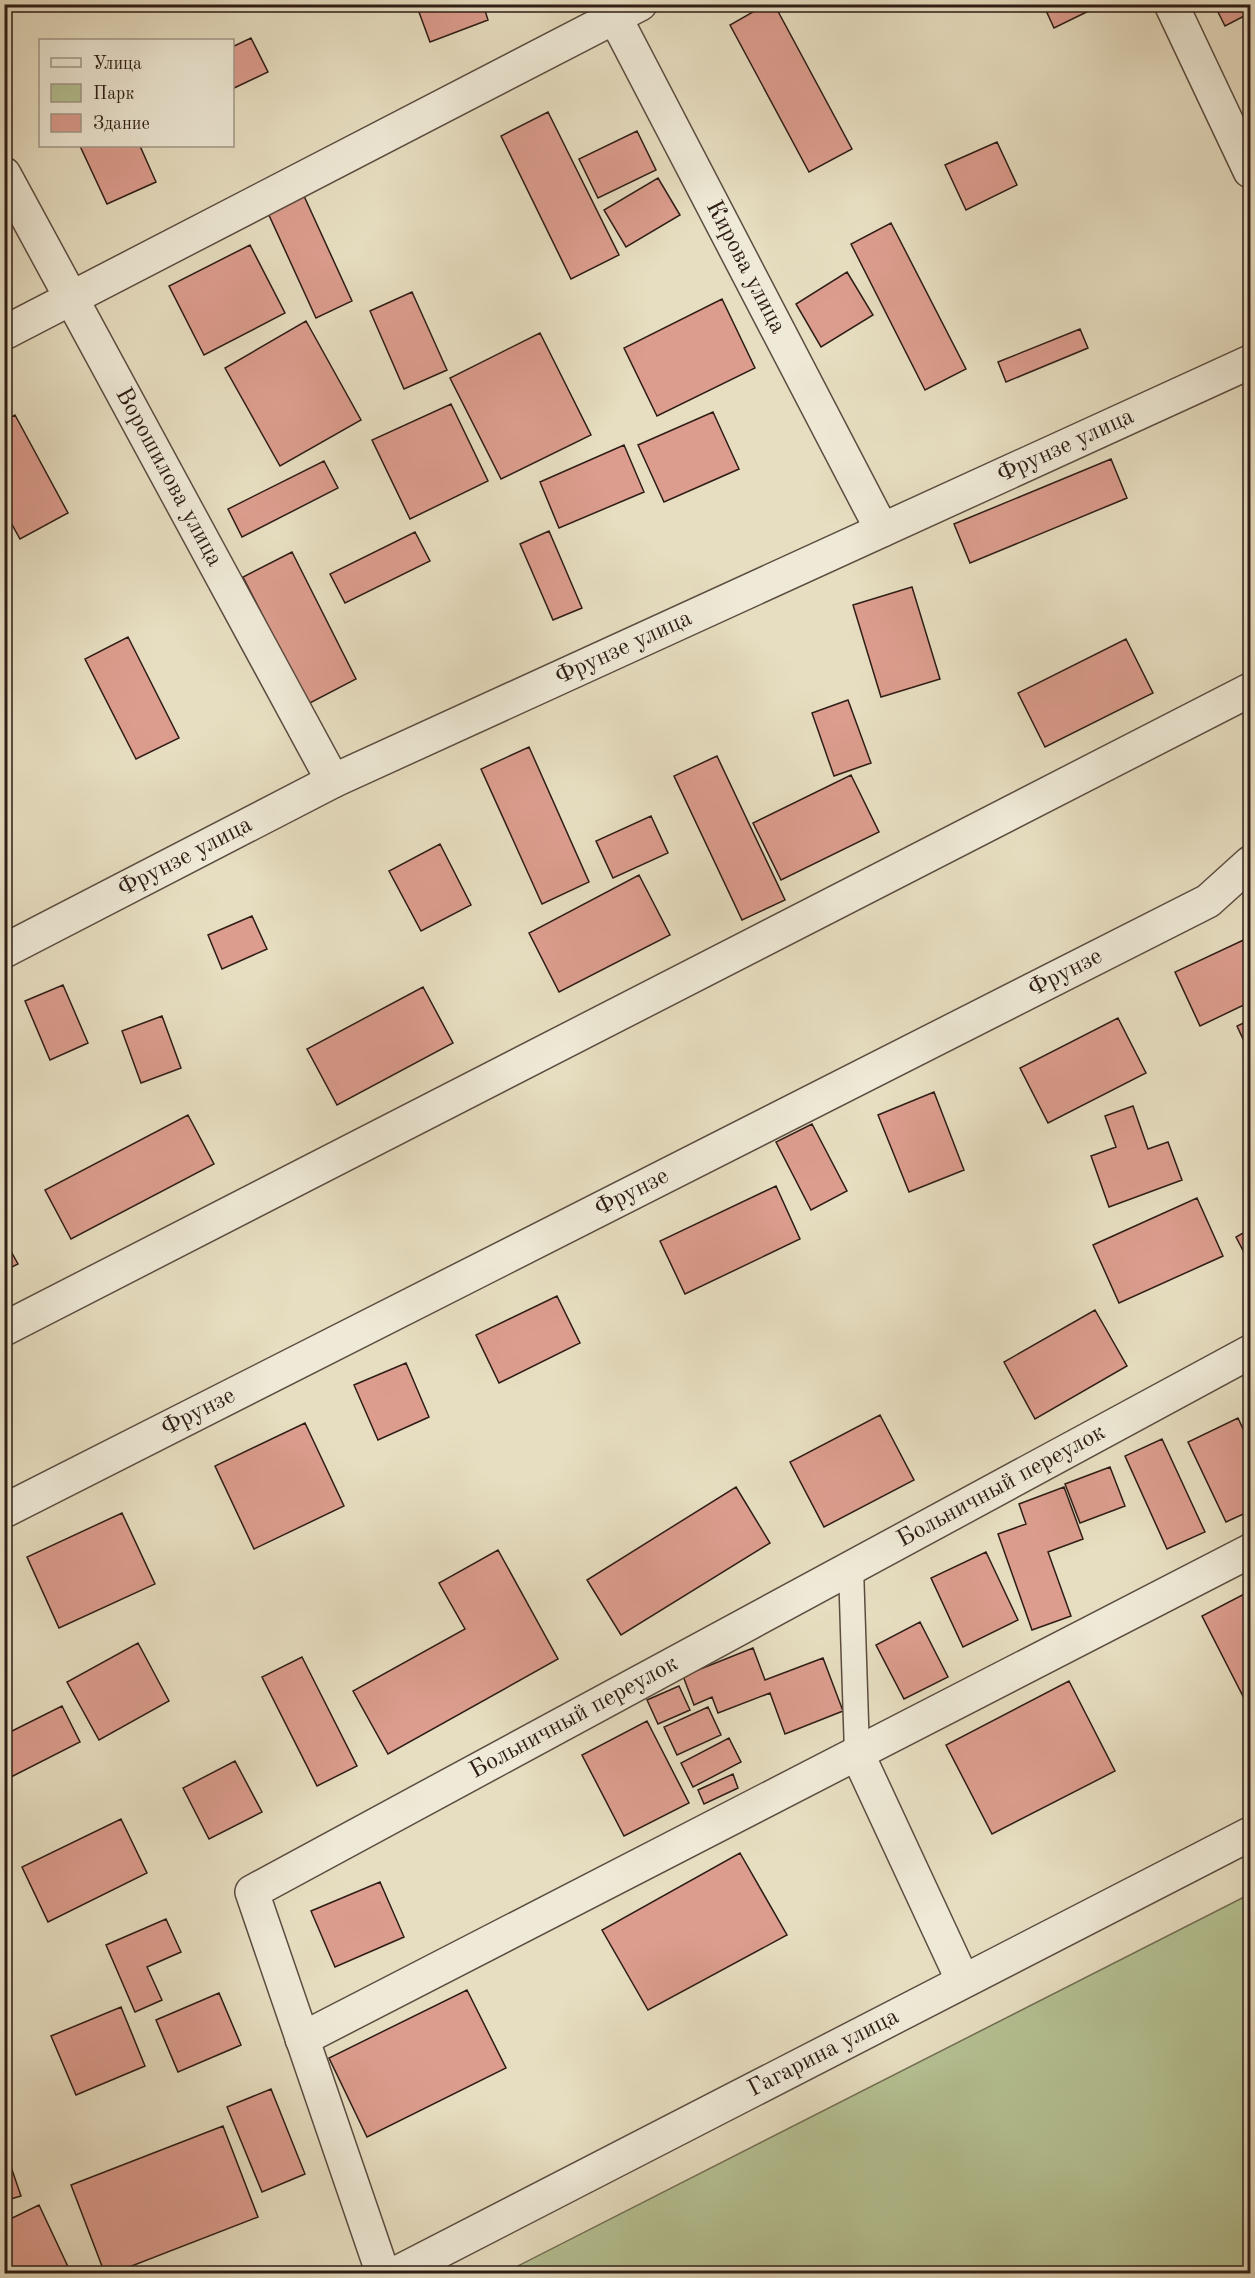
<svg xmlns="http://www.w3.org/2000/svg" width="1255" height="2278" viewBox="0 0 1255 2278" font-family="'Old Standard TT',serif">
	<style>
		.green { fill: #b5c193; stroke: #726f54; stroke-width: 1.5 }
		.building { fill: #dc9d8e; stroke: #2e1d16; stroke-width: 1.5 }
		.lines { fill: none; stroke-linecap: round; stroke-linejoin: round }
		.service-casing { stroke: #5c4d41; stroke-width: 27 }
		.minor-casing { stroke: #5c4d41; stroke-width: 36 }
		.service { stroke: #efead7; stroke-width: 24 }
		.minor { stroke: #efead7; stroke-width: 33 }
		.labels { text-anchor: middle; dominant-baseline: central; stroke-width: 4.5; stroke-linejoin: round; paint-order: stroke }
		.street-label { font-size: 24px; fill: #2e1d16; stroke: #efead7 }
	</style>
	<rect width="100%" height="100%" fill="#e7dec1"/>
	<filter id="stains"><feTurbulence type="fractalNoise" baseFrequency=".00333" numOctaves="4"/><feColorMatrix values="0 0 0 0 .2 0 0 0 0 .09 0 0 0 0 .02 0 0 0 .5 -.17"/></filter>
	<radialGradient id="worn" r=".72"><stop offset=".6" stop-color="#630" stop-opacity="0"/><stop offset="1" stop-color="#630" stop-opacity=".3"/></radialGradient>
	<!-- green -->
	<path class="green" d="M1250 1894V2273H504Z"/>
	<!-- building -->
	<path class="building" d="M416 4H483L488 20 430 42Z
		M767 4H774L852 149 809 172 730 25Z
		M1043 4H1103L1054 28Z
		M1214 4H1250V13L1225 26Z
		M251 38 268 72 232 89V47Z
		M548 112 619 255 571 279 501 136Z
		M637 131 656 170 598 198 579 159Z
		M997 142 1017 185 966 210 945 165Z
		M80 146H140L156 182 107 204Z
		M658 178 680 215 626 247 604 210Z
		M304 196 352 301 316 318 268 213Z
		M891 223 966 369 925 390 851 244Z
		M250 245 285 313 204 355 169 286Z
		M847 272 873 315 821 347 796 304Z
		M412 292 447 370 404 389 370 311Z
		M722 299 755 368 657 416 624 348Z
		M306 321 361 420 280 466 225 368Z
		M1080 329 1088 348 1006 382 998 362Z
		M540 333 591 435 501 479 450 378Z
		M451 404 488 481 410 519 372 440Z
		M713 412 739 469 664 502 638 445Z
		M15 415 68 513 20 539 4 510V421Z
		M624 445 644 492 559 528 540 482Z
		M1111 459 1127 498 970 563 954 524Z
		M324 461 338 488 242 537 228 509Z
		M549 531 582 608 553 620 520 544Z
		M415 532 430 561 345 603 330 574Z
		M292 552 356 679 308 704 243 577Z
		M912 587 940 679 881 697 853 605Z
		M128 637 179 738 136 759 85 659Z
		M1126 639 1153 693 1045 747 1018 693Z
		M848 700 871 763 834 776 812 713Z
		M529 747 589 882 542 904 481 769Z
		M717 756 785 900 742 920 674 776Z
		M851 775 879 832 781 880 753 823Z
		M651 816 668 853 613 878 596 841Z
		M440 844 471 905 421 931 389 871Z
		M639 875 670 935 559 992 529 933Z
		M252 916 267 949 222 969 208 935Z
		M1250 937V1002L1200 1026 1175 972Z
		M63 985 88 1043 50 1060 25 1001Z
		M423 987 453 1043 337 1105 307 1049Z
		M162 1016 181 1068 141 1083 122 1031Z
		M1118 1018 1146 1073 1048 1123 1020 1068Z
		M1250 1020V1054L1237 1026Z
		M934 1092 964 1170 909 1192 878 1115Z
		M1133 1106 1148 1149 1168 1142 1182 1180 1109 1207 1091 1156 1116 1147 1105 1116Z
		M188 1115 214 1164 71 1239 45 1190Z
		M812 1124 847 1191 811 1210 776 1142Z
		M776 1186 800 1239 685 1294 660 1241Z
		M1197 1198 1223 1256 1119 1303 1093 1245Z
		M1250 1229V1264L1236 1237Z
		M4 1239 18 1264 4 1271Z
		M557 1296 580 1343 499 1383 476 1335Z
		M1095 1310 1127 1366 1035 1419 1004 1362Z
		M406 1363 429 1417 378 1440 354 1385Z
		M880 1415 914 1480 824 1527 790 1462Z
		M1238 1418 1250 1444V1511L1226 1522 1188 1442Z
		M305 1423 344 1506 254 1549 215 1466Z
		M1162 1439 1205 1532 1167 1549 1125 1456Z
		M1110 1467 1125 1506 1080 1523 1065 1484Z
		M736 1487 770 1543 621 1635 587 1580Z
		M1064 1487 1083 1539 1048 1552 1071 1616 1032 1630 998 1534 1026 1524 1019 1504Z
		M122 1513 155 1584 59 1628 27 1557Z
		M498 1550 558 1659 388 1754 353 1691 465 1629 439 1583Z
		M986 1552 1018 1620 963 1647 931 1578Z
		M1250 1591V1704L1248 1706 1202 1616Z
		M920 1622 948 1677 904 1699 876 1645Z
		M138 1643 169 1701 99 1740 67 1682Z
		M753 1648 765 1680 823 1658 843 1711 785 1734 770 1693 718 1713 712 1697 694 1705 683 1676Z
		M302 1657 357 1766 317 1786 262 1677Z
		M1069 1681 1115 1771 992 1834 946 1745Z
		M679 1686 690 1710 658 1724 647 1700Z
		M62 1706 80 1742 11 1777 4 1765V1735Z
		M708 1707 721 1735 677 1755 664 1727Z
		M647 1721 689 1803 624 1836 582 1755Z
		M729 1738 741 1762 693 1787 681 1763Z
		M235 1761 262 1812 209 1839 183 1788Z
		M733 1774 738 1788 704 1804 698 1790Z
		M121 1819 147 1873 48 1922 22 1867Z
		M740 1853 787 1935 648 2010 602 1930Z
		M380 1882 404 1937 335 1967 311 1911Z
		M166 1919 181 1952 147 1967 162 2000 135 2012 106 1945Z
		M467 1990 506 2068 367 2137 329 2058Z
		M219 1993 241 2045 178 2072 156 2020Z
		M121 2007 145 2066 76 2095 51 2036Z
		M271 2089 305 2174 262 2192 227 2107Z
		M223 2126 258 2217 111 2274H105L71 2185Z
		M9 2161 21 2196 4 2201V2163Z
		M39 2205 70 2271 65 2274H4V2222Z"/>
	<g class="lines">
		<!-- service casing -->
		<g class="service-casing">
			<path id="service" d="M851 1568 857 1753"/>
		</g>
		<!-- minor casing -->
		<g class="minor-casing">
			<g id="minor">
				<path id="s1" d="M608 4 882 530"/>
				<path d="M1171 4 1250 171"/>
				<path id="s2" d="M4 174 333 781"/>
				<path d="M4 333 640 4"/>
				<path id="s3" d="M4 951 333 781 1250 362"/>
				<path d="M4 1329 1250 690"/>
				<path id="s4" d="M4 1511 1208 901 1250 863"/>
				<path d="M857 1753 963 1981"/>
				<path d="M302 2039 1250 1551"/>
				<path id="s5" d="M383 2274 252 1892 1250 1352"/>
				<path id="s6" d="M395 2274 1250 1834"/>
			</g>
		</g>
		<!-- service -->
		<use href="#service" class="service"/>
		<!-- minor -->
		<use href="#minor" class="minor"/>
	</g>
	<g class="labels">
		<!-- street labels -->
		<g class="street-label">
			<text stroke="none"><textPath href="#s1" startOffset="297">Кирова улица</textPath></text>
			<text stroke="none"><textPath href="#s3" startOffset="1176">Фрунзе улица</textPath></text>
			<text stroke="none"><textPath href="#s2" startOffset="345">Ворошилова улица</textPath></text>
			<text stroke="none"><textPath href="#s3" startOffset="690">Фрунзе улица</textPath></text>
			<text stroke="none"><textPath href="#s3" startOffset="204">Фрунзе улица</textPath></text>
			<text stroke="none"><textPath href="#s4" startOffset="1190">Фрунзе</textPath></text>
			<text stroke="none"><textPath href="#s4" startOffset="704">Фрунзе</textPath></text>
			<text stroke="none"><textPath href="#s4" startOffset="218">Фрунзе</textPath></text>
			<text stroke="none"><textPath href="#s5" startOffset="1256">Больничный переулок</textPath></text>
			<text stroke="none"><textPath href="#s5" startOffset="770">Больничный переулок</textPath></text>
			<text stroke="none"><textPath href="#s6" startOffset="482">Гагарина улица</textPath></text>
		</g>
	</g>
	<!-- margin -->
	<rect width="1255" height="2278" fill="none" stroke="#e7dec1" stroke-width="24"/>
	<rect x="6" y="6" width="1243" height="2266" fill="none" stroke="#2e1d16" stroke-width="3"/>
	<rect x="12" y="12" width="1231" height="2254" fill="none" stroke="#2e1d16" stroke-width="1.5"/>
	<!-- legend -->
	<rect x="39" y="39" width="195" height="108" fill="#efead7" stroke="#a2988a" stroke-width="1.5"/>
	<rect x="51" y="58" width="30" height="9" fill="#efead7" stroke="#a2988a" stroke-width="1.5"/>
	<text x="93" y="69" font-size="18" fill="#2e1d16">Улица</text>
	<rect x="51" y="84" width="30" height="18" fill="#b5c193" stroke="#a2988a" stroke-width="1.5"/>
	<text x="93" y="99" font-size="18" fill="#2e1d16">Парк</text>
	<rect x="51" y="114" width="30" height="18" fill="#dc9d8e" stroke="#a2988a" stroke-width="1.5"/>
	<text x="93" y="129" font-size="18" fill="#2e1d16">Здание</text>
	<rect width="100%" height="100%" filter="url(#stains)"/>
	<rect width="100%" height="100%" fill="url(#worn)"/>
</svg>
